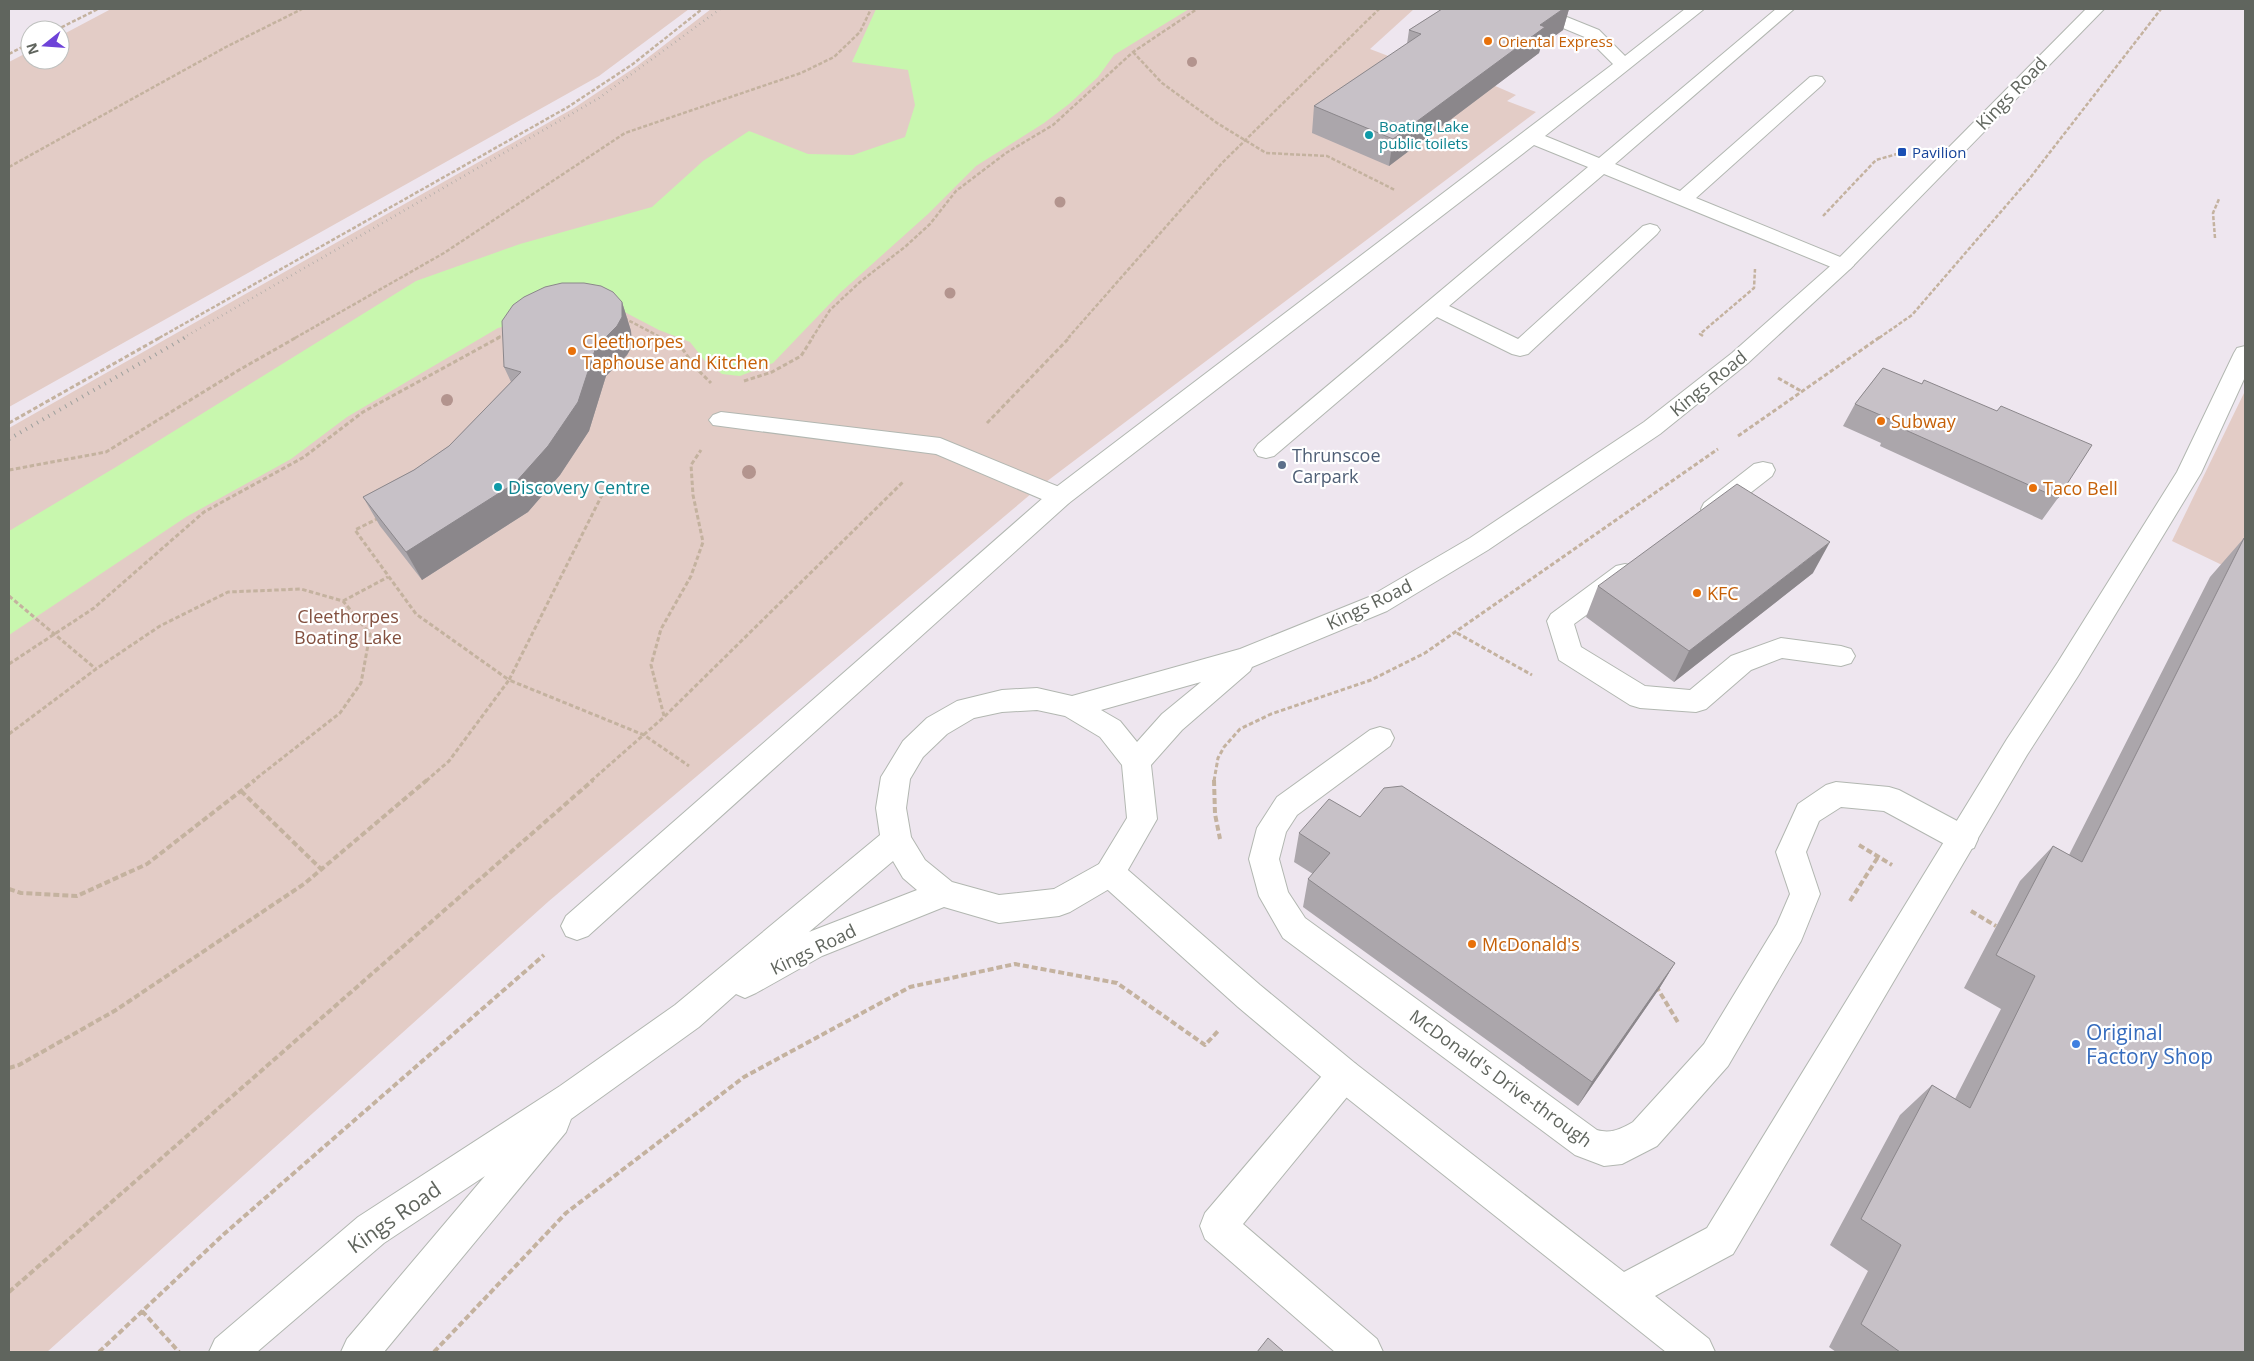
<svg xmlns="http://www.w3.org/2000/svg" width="2254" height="1361" viewBox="0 0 2254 1361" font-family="'Open Sans',sans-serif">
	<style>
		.green { fill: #e3ccc6 }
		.water { fill: #c8f7ae }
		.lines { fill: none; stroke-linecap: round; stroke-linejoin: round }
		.lane-casing { stroke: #b2b7b1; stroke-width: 2 }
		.street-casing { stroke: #b2b7b1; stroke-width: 2 }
		.secondary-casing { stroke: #b2b7b1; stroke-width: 2 }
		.path-far2 { stroke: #c4b29f; stroke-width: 2.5; stroke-dasharray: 4 2; stroke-linecap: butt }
		.path-far1 { stroke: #c4b29f; stroke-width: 3; stroke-dasharray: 4.5 2.5; stroke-linecap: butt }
		.path { stroke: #c4b29f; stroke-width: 4; stroke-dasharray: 6 3; stroke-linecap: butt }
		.lane { fill: #fff; fill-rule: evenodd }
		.street { fill: #fff; fill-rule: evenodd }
		.secondary { fill: #fff; fill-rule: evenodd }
		.rail-far1 { stroke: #9ea09d; stroke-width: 2.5; stroke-dasharray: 0.5 4.5; stroke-linecap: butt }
		.rail { stroke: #9ea09d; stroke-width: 4; stroke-dasharray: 1 5.5; stroke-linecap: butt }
		.tree { fill: #b3948e }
		.wall { fill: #aba6ab }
		.shaded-wall { fill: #8b878b }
		.building { fill: #c7c1c7; stroke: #8b878b }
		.food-dot { fill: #e8710a; stroke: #fff; stroke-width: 2 }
		.culture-dot { fill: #0f9aa8; stroke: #fff; stroke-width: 2 }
		.transit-dot { fill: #1a4fb4; stroke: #fff; stroke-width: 2 }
		.service-dot { fill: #5c6f8a; stroke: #fff; stroke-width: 2 }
		.shop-dot { fill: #3f7fe0; stroke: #fff; stroke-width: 2 }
		.labels { text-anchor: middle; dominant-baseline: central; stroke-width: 4.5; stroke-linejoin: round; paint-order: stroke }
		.far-food-label { font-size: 15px; fill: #c56008; stroke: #fff; text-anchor: start }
		.far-culture-label { font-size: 15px; fill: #0d838f; stroke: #fff; text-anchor: start }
		.far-transit-label { font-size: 15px; fill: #164399; stroke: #fff; text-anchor: start }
		.street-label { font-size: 18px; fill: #60655e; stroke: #fff }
		.food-label { font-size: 18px; fill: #c56008; stroke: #fff; text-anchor: start }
		.service-label { font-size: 18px; fill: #4e5e75; stroke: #fff; text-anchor: start }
		.culture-label { font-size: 18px; fill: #0d838f; stroke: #fff; text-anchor: start }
		.park-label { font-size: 18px; fill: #83503f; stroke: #fff }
		.near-shop-label { font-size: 21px; fill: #366cbe; stroke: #fff; text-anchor: start }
		.near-street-label { font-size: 21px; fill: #60655e; stroke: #fff }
	</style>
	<rect width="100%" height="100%" fill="#eee6ef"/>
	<!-- green -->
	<path class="green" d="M111 9H689L599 76 9 407V62L30 51V60H60V36Z
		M711 9H1414L1370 49 1483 92 1493 85 1516 95 1507 101 1536 112 1038 488 549 901 47 1352H9V428L574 108 637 66Z
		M2245 391V576L2172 541Z"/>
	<!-- water -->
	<path class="water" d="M876 9H1189L1114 55 1098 77 1069 104 1044 123 976 166 928 214 841 292 773 363 740 376 722 374 705 361 690 342 659 330 611 305 552 313 498 328 347 417 291 459 186 517 9 635V531L116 467 416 281 520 244 652 207 703 161 749 131 808 154 853 155 905 137 915 105 908 70 852 62Z"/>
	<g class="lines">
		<!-- lane casing -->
		<g class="lane-casing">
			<path id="lane" d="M1524 9H1547L1599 30 1625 56 1685 9H1704L1545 136 1599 158 1776 9H1794L1615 164 1680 191 1810 77 1816 76 1822 77 1825 81 1822 85 1696 198 1850 261 1854 265 1850 269 1843 271 1836 269 1604 174 1449 306 1518 339 1643 226 1650 224 1657 226 1660 230 1657 234 1528 354 1520 356 1512 354 1437 317 1274 456 1266 458 1258 456 1254 450 1258 444 1588 167 1534 145 1069 503 588 936 577 940 566 936 561 926 566 916 1051 491 1613 64 1587 38 1527 13Z
				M1763 462 1772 464 1775 470 1772 476 1722 515 1713 518 1704 515 1701 509 1704 503 1754 464Z
				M1625 564 1634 566 1638 573 1634 580 1574 624 1581 647 1645 686 1690 690 1731 656 1781 638 1841 646 1851 649 1855 656 1851 663 1841 666 1782 658 1751 670 1706 709 1696 712 1640 708 1630 705 1559 660 1547 621 1551 614 1616 566Z
				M1380 727 1390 730 1394 738 1390 746 1297 815 1286 832 1279 859 1288 892 1305 918 1597 1130C1611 1134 1621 1129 1633 1122L1704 1044 1777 924 1790 894 1776 852 1798 804 1826 785 1836 782 1889 787 1899 790 1974 830 1978 839 1974 848 1963 852 1952 848 1884 811 1841 807 1819 821 1806 852 1820 894 1801 941 1728 1066 1657 1146 1622 1164 1604 1166 1575 1155 1283 938 1259 896 1249 859 1257 828 1277 797 1370 730Z
				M1344 1059 1356 1064 1361 1075 1356 1086 1243 1224 1377 1339 1383 1352H1335L1205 1239 1200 1226 1205 1213 1332 1064Z"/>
		</g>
		<!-- street casing -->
		<g class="street-casing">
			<path id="street" d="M2245 346V377L2201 473 2078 676 2027 755 1733 1254 1655 1296 1709 1339 1715 1352H1666L1332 1086 1238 1007 1099 882 1095 873 1099 864 1110 860 1121 864 1260 985 1356 1064 1624 1272 1707 1228 2007 739 2058 662 2177 472 2234 353 2237 348Z
				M721 412 940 438 1069 491 1072 497 1069 503 1060 506 1051 503 936 454 713 425 709 420 713 415Z"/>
		</g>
		<!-- secondary casing -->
		<g class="secondary-casing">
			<path id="secondary" d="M2086 9H2104L1850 269 1748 363 1660 434 1488 550 1387 611 1252 667 1250 671 1182 730 1151 765 1157 819 1121 882 1070 912 1059 916 999 923 944 907 822 956 756 993 745 998 736 994 699 1027 571 1119 566 1132 384 1352H341L347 1339 485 1176 384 1243 257 1352H209L215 1339 358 1217 560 1086 675 1005 880 835 876 808 881 777 886 769 903 741 927 718 957 701 1002 690 1037 688 1072 696 1240 649 1369 597 1470 538 1644 422 1732 353 1836 261ZM1201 682 1162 714 1137 742 1120 721 1101 710ZM1037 710 1065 716 1100 737 1122 765 1127 818 1099 864 1054 889 999 895 952 882 925 860 911 837 906 808 910 779 923 757 947 734 974 718 1002 712ZM893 861 903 878 917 890 809 932Z"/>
		</g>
		<!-- path-far2 -->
		<path class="path-far2" d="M56 30 98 9
			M1133 52 1162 83 1217 123 1266 153 1327 156 1395 190
			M9 54 30 43
			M9 167 226 47 302 9
			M1823 216 1876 160 1897 154
			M2215 238 2213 213 2219 199
			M624 318 662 338
			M1703 336 1700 334 1754 288 1755 269
			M159 338 568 107 633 64 702 9
			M295 338 444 253 625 133 801 73 834 57 860 32 871 9
			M497 338 505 334
			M812 338 830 310 860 282 906 246 930 224 956 191 1006 153 1053 125 1133 52 1197 9
			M1068 338 1222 163 1379 9
			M1879 338 1912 315 2030 178 2161 9"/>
		<!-- path-far1 -->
		<path class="path-far1" d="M658 337 679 344 696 368 711 383
			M1778 378 1801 391
			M744 381 772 372 801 356 813 337
			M9 423 161 337
			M987 423 1070 337
			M1738 436 1880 337
			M9 470 106 452 239 370 297 337
			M379 518 355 530 416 614 509 680 603 493
			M9 596 96 669
			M343 601 388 577
			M1457 633 1532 675
			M9 664 94 608 204 512 304 457 363 412 500 337
			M664 716 651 665 661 629 691 576 703 542 693 495 691 465 701 450
			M9 734 96 669 160 626 228 592 301 589 343 601 370 634 361 683 340 713 253 781
			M426 781 449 761 509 680 644 735 689 766
			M591 781 664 717 903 482
			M1214 781 1218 758 1224 747 1240 729 1271 714 1371 680 1425 653 1718 449"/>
		<!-- path -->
		<path class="path" d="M1214 780 1215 814 1220 839
			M241 791 321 869
			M1859 845 1892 865
			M9 889 21 893 77 896 147 864 255 780
			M1850 901 1878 857
			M1971 911 1996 926
			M1656 986 1679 1024
			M9 1068 19 1065 116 1010 304 884 427 780
			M9 1292 593 780
			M142 1311 179 1352
			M99 1352 224 1234 544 955
			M434 1352 566 1213 744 1077 910 987 1015 964 1117 983 1205 1045 1219 1030"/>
		<!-- lane -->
		<use href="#lane" class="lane"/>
		<!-- street -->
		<use href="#street" class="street"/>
		<!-- secondary -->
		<use href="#secondary" class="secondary"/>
		<!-- rail-far1 -->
		<path class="rail-far1" d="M183 338 599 98 720 9"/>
		<!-- rail -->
		<path class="rail" d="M9 439 186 337"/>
	</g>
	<!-- trees -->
	<g class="tree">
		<circle cx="1192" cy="62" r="5"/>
		<circle cx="1060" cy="202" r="5.5"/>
		<circle cx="950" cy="293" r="5.5"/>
		<circle cx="447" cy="400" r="6"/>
		<circle cx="749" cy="472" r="7"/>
	</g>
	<!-- wall -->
	<path class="wall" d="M1442 9H1569L1563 30 1541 46 1539 53 1389 166 1312 133 1314 106 1407 44 1409 30Z
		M622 302 631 331 632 346 627 355 606 376 589 431 560 475 528 512 422 580 380 526 363 497 414 470 449 446 511 382 504 367Z
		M1883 368 2058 498 2042 520 1880 446 1881 443 1843 426 1855 404Z
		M2244 538 2245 1352H1836L1829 1347 1868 1271 1830 1245 1900 1115 1932 1085 1955 1099 2001 1009 1964 988 2020 881 2053 846 2069 855 2210 577Z
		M1813 573 1674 682 1586 617 1598 586Z
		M1360 817 1675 963 1659 989 1578 1106 1303 907 1308 879 1313 874 1294 862 1299 833Z"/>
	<!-- shaded-wall -->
	<path class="shaded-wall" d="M1563 9H1569L1563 30 1541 46 1539 53 1389 166 1393 139 1540 25Z
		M622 302 631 331 632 346 627 355 606 376 589 431 560 475 528 512 422 580 406 552 596 347Z
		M1830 542 1813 573 1674 682 1689 651Z
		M1675 963 1659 989 1578 1106 1592 1082Z"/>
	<!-- building -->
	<path class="building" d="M1442 9H1563L1540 25 1545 27 1393 139 1314 106 1421 34 1409 30Z
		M562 283H584L601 286 613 292 622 302V317L617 326 596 347 578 402 548 446 515 483 406 552 363 497 414 470 449 446 521 372 504 367 502 321 513 305 524 297 545 287Z
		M1883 368 1922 384 1924 380 1997 411 2001 406 2092 445 2058 498 1892 424 1894 421 1855 404Z
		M1737 484 1830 542 1689 651 1598 586Z
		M2244 538 2245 539V1352H1900L1861 1324 1901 1245 1861 1219 1932 1085 1970 1108 2035 976 1996 955 2053 846 2082 862Z
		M1402 786 1675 963 1592 1082 1308 879 1330 853 1299 833 1329 799 1360 817 1384 788Z
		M1268 1338 1284 1352H1257Z"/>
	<!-- markers -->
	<g class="food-dot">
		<circle cx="1488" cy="41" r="5"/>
		<circle cx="572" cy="351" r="5"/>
		<circle cx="1881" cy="421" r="5"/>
		<circle cx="2033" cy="488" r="5"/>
		<circle cx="1697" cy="593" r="5"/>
		<circle cx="1472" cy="944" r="5"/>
	</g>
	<g class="culture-dot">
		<circle cx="1369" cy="135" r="5"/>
		<circle cx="498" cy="487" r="5"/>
	</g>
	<rect class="transit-dot" x="1897" y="147" width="10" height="10" rx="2.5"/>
	<circle class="service-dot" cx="1282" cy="465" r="5"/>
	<circle class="shop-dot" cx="2076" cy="1044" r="5"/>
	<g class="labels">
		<!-- far-food labels -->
		<g class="far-food-label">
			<text x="1498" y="41">Oriental Express</text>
		</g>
		<!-- far-culture labels -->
		<g class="far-culture-label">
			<text x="1379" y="126">Boating Lake<tspan x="1379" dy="17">public toilets</tspan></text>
		</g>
		<!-- far-transit labels -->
		<g class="far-transit-label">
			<text x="1912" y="152">Pavilion</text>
		</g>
		<!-- street labels -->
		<g class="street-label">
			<text transform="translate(2011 93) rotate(-46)">Kings Road</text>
			<text transform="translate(1708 383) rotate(-39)">Kings Road</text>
			<text transform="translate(1369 604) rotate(-26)">Kings Road</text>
			<text transform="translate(813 949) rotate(-26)">Kings Road</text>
			<text transform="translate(1501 1078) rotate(36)">McDonald's Drive-through</text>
		</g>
		<!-- food labels -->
		<g class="food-label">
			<text x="582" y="341">Cleethorpes<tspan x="582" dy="21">Taphouse and Kitchen</tspan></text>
			<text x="1891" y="421">Subway</text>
			<text x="2043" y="488">Taco Bell</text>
			<text x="1707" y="593">KFC</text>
			<text x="1482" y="944">McDonald's</text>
		</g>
		<!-- service labels -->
		<g class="service-label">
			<text x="1292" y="455">Thrunscoe<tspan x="1292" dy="21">Carpark</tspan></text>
		</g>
		<!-- culture labels -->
		<g class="culture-label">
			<text x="508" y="487">Discovery Centre</text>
		</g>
		<!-- park labels -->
		<g class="park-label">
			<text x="348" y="616">Cleethorpes<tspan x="348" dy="21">Boating Lake</tspan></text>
		</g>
		<!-- near-shop labels -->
		<g class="near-shop-label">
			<text x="2086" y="1032">Original<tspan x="2086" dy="24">Factory Shop</tspan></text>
		</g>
		<!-- near-street labels -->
		<g class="near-street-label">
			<text transform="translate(394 1217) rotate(-35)">Kings Road</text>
		</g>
	</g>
	<!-- border -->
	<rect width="2254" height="1361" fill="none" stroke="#60655e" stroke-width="20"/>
	<!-- north arrow -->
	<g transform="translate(45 45) rotate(253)"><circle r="24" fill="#ffffff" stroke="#bfc1bf"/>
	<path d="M0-4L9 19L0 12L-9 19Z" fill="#6e43d8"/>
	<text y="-8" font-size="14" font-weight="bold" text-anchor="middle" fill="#60655e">N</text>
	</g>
</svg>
